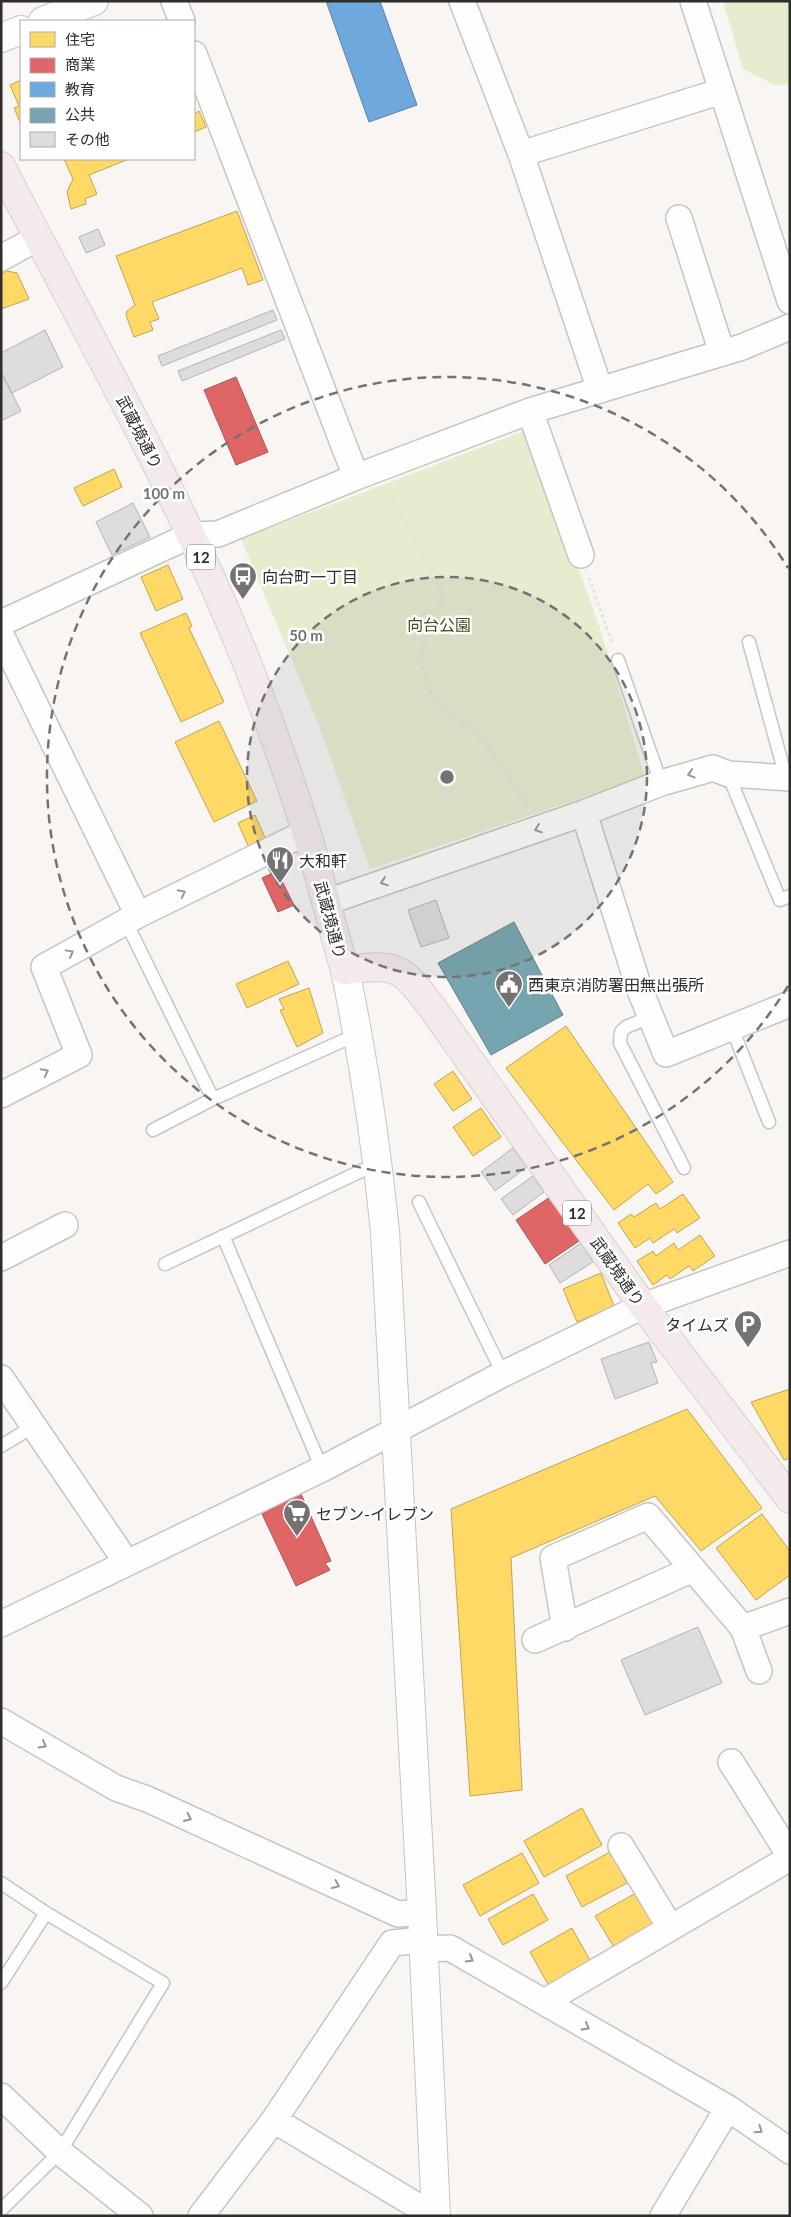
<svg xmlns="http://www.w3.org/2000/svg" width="791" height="2217" viewBox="0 0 791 2217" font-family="Lato,'Noto Sans JP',sans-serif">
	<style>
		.green { fill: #e6edcf }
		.homes { fill: #ffd966; stroke: #c1a555 }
		.shops { fill: #e06666; stroke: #ab5555 }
		.schools { fill: #6fa8dc; stroke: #5c83a8 }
		.public { fill: #76a5af; stroke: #618188 }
		.building { fill: #dedcdc; stroke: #b4b2b3 }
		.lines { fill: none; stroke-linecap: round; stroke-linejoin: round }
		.service-casing { stroke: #c7c5c3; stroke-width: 15 }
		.minor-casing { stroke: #c7c5c3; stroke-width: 28 }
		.tertiary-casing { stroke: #c7c5c3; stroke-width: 30 }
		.primary-casing { stroke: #d3d1d1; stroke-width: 30 }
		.path { stroke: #e2e1e1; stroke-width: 3; stroke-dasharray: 2.5 4; stroke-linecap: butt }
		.service { stroke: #fefefd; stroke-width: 12 }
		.minor { stroke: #fefefd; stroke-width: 25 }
		.tertiary { stroke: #fefefd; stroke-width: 28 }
		.primary { stroke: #f4eaec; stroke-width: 28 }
		.oneway { stroke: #969695 }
		.ring { fill: none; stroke: #757372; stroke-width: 2.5; stroke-dasharray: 9 6 }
		.labels { text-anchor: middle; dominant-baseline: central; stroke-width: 5; stroke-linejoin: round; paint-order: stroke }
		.shield { fill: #fff; stroke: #6d6c6c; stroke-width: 1 }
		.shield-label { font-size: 15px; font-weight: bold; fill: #2f2d2d }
		.street-label { font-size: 16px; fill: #2f2d2d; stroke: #fff }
		.poi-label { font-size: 16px; fill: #2f2d2d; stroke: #fff; text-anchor: start }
		.park-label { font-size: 16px; fill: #434e1b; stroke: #fff }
		.centre { fill: #757372; stroke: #fff; stroke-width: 2.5 }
		.ring-label { font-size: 15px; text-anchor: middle; font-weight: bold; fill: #757372; stroke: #fff; stroke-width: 5; stroke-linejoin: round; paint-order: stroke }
	</style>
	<rect width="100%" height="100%" fill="#f8f5f3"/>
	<!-- green -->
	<path class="green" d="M723 1H790V83L777 86 743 69Z
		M529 429 600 628 645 777 370 869 318 723 241 539Z"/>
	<!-- homes -->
	<path class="homes" d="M21 80V121L20 122 14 108 19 106 10 85Z
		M199 111 206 127 194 132V114Z
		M64 159H129L89 175 97 194 85 199 86 204 71 209 67 192 73 179Z
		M237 211 263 280 248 285 242 268 152 302 159 319 150 322 153 330 134 337 126 315 127 311 135 305 116 256Z
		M7 271 17 273 29 299 1 309V274Z
		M114 469 122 487 83 506 74 488Z
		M168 565 183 599 156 611 141 577Z
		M186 613 192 626 189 628 224 702 181 722 140 633Z
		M219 721 257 801 214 822 175 742Z
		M255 815 266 840 249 848 238 823Z
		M288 961 299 984 247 1008 236 984Z
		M309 988 323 1033 297 1047 280 1010 284 1009 279 999Z
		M566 1026 673 1182 656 1194 648 1184 614 1210 506 1068Z
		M453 1071 472 1099 453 1111 434 1084Z
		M481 1108 501 1137 473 1156 453 1127Z
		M683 1194 700 1218 677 1233 674 1229 653 1243 650 1238 635 1248 618 1223 631 1214 634 1217 656 1203 660 1209Z
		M700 1235 715 1256 693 1271 689 1266 670 1279 667 1275 653 1285 637 1261 653 1251 656 1256 674 1243 678 1250Z
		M601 1273 614 1306 577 1322 563 1289Z
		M790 1389V1458L784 1460 751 1402Z
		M687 1409 762 1508 701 1551 655 1496 511 1558 522 1790 470 1796 451 1509Z
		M762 1514 790 1551V1575L756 1600 716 1548Z
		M582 1808 602 1845 544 1877 524 1841Z
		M610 1852 627 1883 582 1907 566 1876Z
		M522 1853 539 1883 480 1916 463 1885Z
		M636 1893 655 1927 615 1949 595 1916Z
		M533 1894 548 1920 503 1945 488 1919Z
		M572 1928 592 1964 550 1988 530 1952Z"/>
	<!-- shops -->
	<path class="shops" d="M236 377 268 452 236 465 204 390Z
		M277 871 294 905 278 912 262 878Z
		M550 1197 579 1241 545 1264 516 1220Z
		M301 1494 331 1561 325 1563 330 1570 296 1586 262 1514Z"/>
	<!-- schools -->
	<path class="schools" d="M326 1H380L417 105 369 122Z"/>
	<!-- public -->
	<path class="public" d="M514 922 563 1015 491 1055 438 963Z"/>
	<!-- building -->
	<path class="building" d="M98 229 105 245 86 253 79 237Z
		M273 310 277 320 162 366 158 356Z
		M45 330 63 367 12 393 1 372V353Z
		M281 330 285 339 182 381 178 371Z
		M1 372 21 411 1 421Z
		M133 503 150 537 112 555 96 522Z
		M436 900 449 938 421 947 408 910Z
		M513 1148 527 1167 495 1191 481 1172Z
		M533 1176 544 1192 513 1215 501 1199Z
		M581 1243 593 1262 560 1283 549 1265Z
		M649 1342 657 1362 651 1363 658 1383 615 1399 601 1359Z
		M698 1627 722 1683 645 1715 621 1660Z"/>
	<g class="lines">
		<!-- service casing -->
		<g class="service-casing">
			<path id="service" d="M749 642 786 778
				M618 660 661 783
				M728 774 780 900 790 896
				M126 922 213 1099
				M650 1017 626 1027 621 1032 620 1043 684 1168
				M732 1028 769 1122
				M153 1130 213 1099 358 1034
				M419 1202 503 1374
				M223 1236 322 1469
				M165 1264 378 1163
				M1 1446 34 1426
				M1 1883 46 1913 163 1983 60 2152 1 2210
				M1 1983 46 1913"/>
		</g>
		<!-- minor casing -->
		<g class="minor-casing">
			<path id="minor" d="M174 1 182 21
				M462 1 521 154 600 390
				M693 1 790 301
				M194 54 356 477
				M521 154 722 91
				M679 218 722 353
				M1 258 38 238
				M530 411 581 555
				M1 623 191 535 218 534 356 477 530 411 742 347 790 327
				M1 635 138 915
				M584 813 639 988 666 1054 790 1004
				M327 902 584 813 661 783 713 768 728 774 790 778
				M1 1095 79 1055 44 967 138 915 307 832
				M1 1258 65 1225
				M1 1378 127 1563
				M1 1624 322 1469 503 1374 643 1306 790 1253
				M565 1628 553 1558 648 1516 743 1628 759 1671
				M743 1628 790 1611
				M535 1640 693 1569
				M1 1721 116 1788 147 1799 398 1914 422 1912
				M731 1762 790 1856
				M621 1846 670 1927
				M424 1949 450 1948 728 2108 790 2151
				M544 2002 790 1858
				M1 2096 60 2152 140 2216
				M274 2120 434 2216
				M201 2216 274 2120 392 1943 423 1940
				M663 2216 728 2108"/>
		</g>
		<!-- tertiary casing -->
		<g class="tertiary-casing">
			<path id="tertiary" d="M43 21 94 1
				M1 38 21 30
				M345 970C363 1056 376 1143 385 1231L422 1912 436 2216"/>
		</g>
		<!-- primary casing -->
		<g class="primary-casing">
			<path id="primary" d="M1 166C86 332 180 494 249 668 270 723 290 778 307 834 321 879 331 925 345 970 400 963 401 967 434 1010L643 1306 790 1499"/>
		</g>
		<!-- path -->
		<path class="path" d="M385 492C410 523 427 561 444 597L428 630 422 650 424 672 431 693 446 710 484 740 527 806
			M589 578 612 643"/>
		<!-- service -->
		<use href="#service" class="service"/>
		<!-- minor -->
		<use href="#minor" class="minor"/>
		<!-- tertiary -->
		<use href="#tertiary" class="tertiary"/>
		<!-- primary -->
		<use href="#primary" class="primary"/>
	</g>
	<!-- one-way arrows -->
	<defs><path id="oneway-chevron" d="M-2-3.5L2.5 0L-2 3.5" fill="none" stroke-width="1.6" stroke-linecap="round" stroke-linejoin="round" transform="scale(1.25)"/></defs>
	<g class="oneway">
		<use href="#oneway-chevron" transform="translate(691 774) rotate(163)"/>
		<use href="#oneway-chevron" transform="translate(538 829) rotate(161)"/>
		<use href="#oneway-chevron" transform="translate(384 882) rotate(161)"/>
		<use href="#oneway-chevron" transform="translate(182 893) rotate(-26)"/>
		<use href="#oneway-chevron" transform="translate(70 953) rotate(-29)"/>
		<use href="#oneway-chevron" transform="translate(45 1072) rotate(-27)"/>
		<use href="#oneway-chevron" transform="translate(43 1745) rotate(30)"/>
		<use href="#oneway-chevron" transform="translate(188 1818) rotate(25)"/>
		<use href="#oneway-chevron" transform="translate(336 1885) rotate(25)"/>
		<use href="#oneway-chevron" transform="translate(470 1959) rotate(30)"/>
		<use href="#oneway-chevron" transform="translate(586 2027) rotate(30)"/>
		<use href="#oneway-chevron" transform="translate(759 2130) rotate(35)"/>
	</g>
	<!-- distance rings -->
	<circle cx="447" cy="777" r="200" fill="#757372" fill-opacity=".12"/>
	<g class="ring">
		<circle cx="447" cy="777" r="200"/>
		<path d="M788 986A400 400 0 1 1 788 568"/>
	</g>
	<!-- icons -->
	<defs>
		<g id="bus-pin" transform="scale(1.4375)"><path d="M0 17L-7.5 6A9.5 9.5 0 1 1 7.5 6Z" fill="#757372" stroke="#fff"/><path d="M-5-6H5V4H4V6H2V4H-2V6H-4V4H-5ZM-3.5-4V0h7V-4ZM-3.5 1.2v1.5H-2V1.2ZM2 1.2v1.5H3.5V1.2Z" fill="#fff"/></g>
		<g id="restaurant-pin" transform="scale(1.4375)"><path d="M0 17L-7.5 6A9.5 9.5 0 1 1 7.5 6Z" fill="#757372" stroke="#fff"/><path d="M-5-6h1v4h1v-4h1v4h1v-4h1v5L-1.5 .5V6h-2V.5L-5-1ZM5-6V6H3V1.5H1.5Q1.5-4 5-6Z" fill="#fff"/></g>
		<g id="civic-pin" transform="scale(1.4375)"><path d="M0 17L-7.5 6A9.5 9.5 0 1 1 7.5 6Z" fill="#757372" stroke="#fff"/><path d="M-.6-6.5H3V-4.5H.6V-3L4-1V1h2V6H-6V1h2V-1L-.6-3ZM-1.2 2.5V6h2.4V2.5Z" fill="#fff"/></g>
		<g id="parking-pin" transform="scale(1.4375)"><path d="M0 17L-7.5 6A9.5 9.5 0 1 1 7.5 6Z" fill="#757372" stroke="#fff"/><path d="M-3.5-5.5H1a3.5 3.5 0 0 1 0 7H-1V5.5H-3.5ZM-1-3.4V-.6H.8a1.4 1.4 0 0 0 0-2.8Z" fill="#fff"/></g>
		<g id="supermarket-pin" transform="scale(1.4375)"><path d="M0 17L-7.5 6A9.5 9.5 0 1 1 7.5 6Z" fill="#757372" stroke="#fff"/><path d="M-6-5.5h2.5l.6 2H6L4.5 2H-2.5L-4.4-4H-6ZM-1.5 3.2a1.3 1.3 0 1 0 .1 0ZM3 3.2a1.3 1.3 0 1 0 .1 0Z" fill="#fff"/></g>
	</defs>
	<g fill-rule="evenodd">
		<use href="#bus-pin" x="243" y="576"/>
		<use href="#restaurant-pin" x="280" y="860"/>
		<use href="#civic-pin" x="509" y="984"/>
		<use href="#parking-pin" x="748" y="1324"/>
		<use href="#supermarket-pin" x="297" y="1513"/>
	</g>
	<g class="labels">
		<!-- shield labels -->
		<g class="shield">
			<rect x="187" y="544.5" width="28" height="25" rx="4"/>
			<rect x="563" y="1200.5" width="28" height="25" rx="4"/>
		</g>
		<g class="shield-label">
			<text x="201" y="557">12</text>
			<text x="577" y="1213">12</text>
		</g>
		<!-- street labels -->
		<g class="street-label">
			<text transform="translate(140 432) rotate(63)">武蔵境通り</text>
			<text transform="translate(331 920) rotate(75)">武蔵境通り</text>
			<text transform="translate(618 1271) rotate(55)">武蔵境通り</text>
		</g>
		<!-- poi labels -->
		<g class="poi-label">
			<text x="262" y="576">向台町一丁目</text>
			<text x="299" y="860">大和軒</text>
			<text x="528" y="984">西東京消防署田無出張所</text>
			<text x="729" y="1324" text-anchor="end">タイムズ</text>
			<text x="316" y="1513">セブン-イレブン</text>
		</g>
		<!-- park labels -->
		<g class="park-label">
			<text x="439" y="624">向台公園</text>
		</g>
	</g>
	<circle cx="447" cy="777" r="8" class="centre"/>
	<g class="ring-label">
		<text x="164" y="499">100 m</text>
		<text x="306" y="641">50 m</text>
	</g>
	<!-- border -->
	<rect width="791" height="2217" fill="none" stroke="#2f2d2d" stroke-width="5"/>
	<!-- legend -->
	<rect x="20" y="20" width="175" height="140" fill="#ffffff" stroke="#acabab"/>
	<rect x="30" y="32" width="25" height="15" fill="#ffd966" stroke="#acabab"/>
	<text x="65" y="45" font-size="15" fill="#2f2d2d">住宅</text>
	<rect x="30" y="58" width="25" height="15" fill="#e06666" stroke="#acabab"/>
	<text x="65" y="70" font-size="15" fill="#2f2d2d">商業</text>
	<rect x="30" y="82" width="25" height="15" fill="#6fa8dc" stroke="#acabab"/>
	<text x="65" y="95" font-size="15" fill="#2f2d2d">教育</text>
	<rect x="30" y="108" width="25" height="15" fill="#76a5af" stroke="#acabab"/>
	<text x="65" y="120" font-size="15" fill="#2f2d2d">公共</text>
	<rect x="30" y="132" width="25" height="15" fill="#dedcdc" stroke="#acabab"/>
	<text x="65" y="145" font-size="15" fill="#2f2d2d">その他</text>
</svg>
